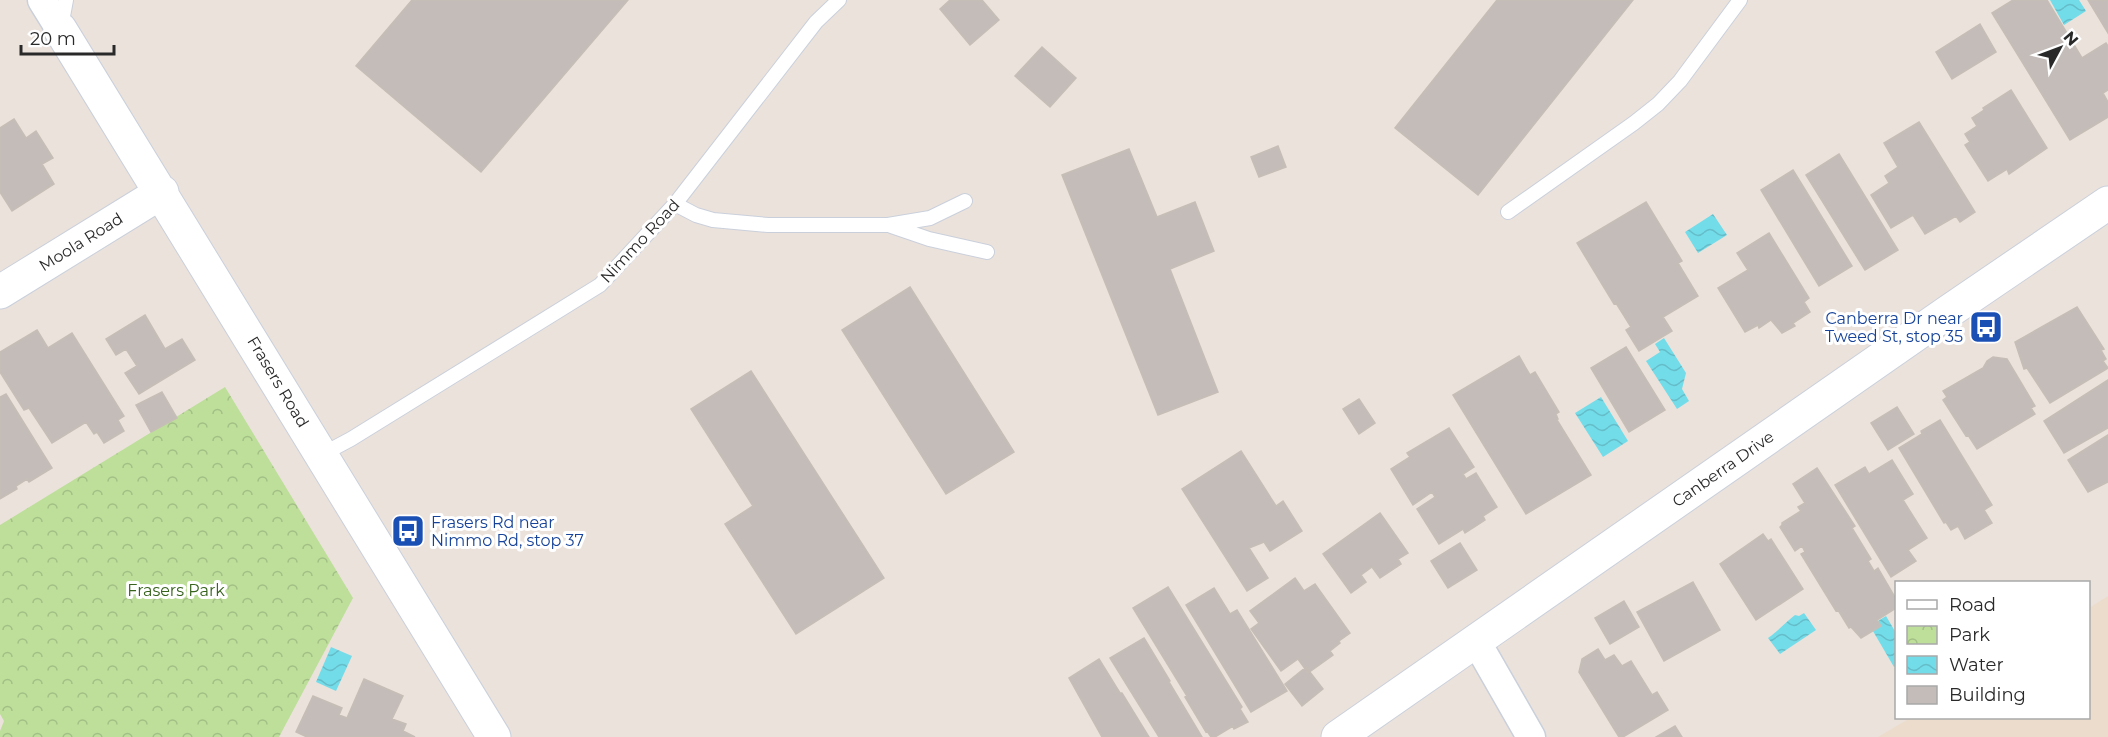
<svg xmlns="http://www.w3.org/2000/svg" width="2108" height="737" viewBox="0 0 2108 737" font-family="Montserrat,sans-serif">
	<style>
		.education { fill: #ecdccc }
		.park { fill: url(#park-crowns) }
		.water { fill: url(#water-waves) }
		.building { fill: #c3bcb8; stroke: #c6beb6; stroke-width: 1.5 }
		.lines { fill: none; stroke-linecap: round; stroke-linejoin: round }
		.lane-casing { stroke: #cad0db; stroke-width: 16 }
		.street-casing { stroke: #cad0db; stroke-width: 31 }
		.secondary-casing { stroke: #cad0db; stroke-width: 35 }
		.lane { stroke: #fff; stroke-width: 14 }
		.street { stroke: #fff; stroke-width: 28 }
		.secondary { stroke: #fff; stroke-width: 33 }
		.labels { text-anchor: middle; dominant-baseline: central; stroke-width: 6; stroke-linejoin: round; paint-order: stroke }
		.street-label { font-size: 16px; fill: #292929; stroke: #fff }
		.transit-label { font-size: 16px; fill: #164399; stroke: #fff; text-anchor: end }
		.park-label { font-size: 16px; fill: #37631d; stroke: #fff }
	</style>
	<defs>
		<pattern id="park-crowns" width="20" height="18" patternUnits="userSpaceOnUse" patternTransform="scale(1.5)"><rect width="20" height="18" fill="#bddf9a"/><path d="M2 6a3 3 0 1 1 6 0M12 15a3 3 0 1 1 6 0" fill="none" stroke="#a2bf85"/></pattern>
		<pattern id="water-waves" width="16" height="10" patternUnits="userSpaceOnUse" patternTransform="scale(1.5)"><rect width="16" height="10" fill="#73dce9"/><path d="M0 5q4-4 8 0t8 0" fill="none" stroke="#64bdc8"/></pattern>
	</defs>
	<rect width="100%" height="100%" fill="#ebe2dc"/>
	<!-- education -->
	<path class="education" d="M2108 596V737H1878L1910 718H2088L2089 608Z"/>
	<!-- park -->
	<path class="park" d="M225 387 353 598 279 737H0V731L4 721 0 714V525Z"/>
	<!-- water -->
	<path class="water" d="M2050 0H2079L2086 11 2064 25Z
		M1713 214 1727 235 1698 253 1685 232Z
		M1664 338 1686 373 1682 389 1689 401 1677 409 1646 361 1660 352 1655 344Z
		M1601 397 1628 441 1603 457 1575 413Z
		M1804 613 1816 630 1780 654 1768 638C1778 631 1785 623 1795 615L1799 616Z
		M1886 616 1896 633V666L1894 667 1870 626Z
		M331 647 352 656 336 691 316 682Z"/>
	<!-- building -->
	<path class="building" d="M412 0H628L481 172 356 66Z
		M950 0H982L999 20 970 45 940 9Z
		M1497 0H1633L1478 195 1395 128Z
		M2013 0H2047L2082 58 2106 43 2108 46V90L2103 93 2108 102V117L2070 140 1992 13Z
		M2088 0H2108V33Z
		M1980 24 1996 52 1952 79 1936 52Z
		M1042 47 1076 78 1050 107 1015 76Z
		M2011 90 2047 148 2009 174 2007 169 1988 181 1965 145 1970 142 1965 134 1977 126 1972 118 1984 110 1983 108Z
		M14 119 26 138 36 131 53 158 42 164 54 184 12 211 0 192V128Z
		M1919 122 1975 212 1960 222 1956 216 1925 234 1913 215 1891 228 1871 195 1889 183 1885 176 1898 167 1884 143Z
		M1278 146 1286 167 1259 177 1251 157Z
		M1129 149 1157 217 1195 202 1214 251 1170 269 1218 392 1158 415 1062 175Z
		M1839 154 1898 250 1865 270 1806 175Z
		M1793 170 1852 266 1819 286 1761 190Z
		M1646 202 1682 261 1678 263 1698 296 1663 317 1672 331 1639 351 1626 330 1631 327 1616 303 1614 304 1577 243Z
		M1769 233 1809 298 1804 302 1810 312 1793 323 1795 326 1782 333 1771 320 1759 328 1758 325 1745 332 1718 288 1748 270 1737 253Z
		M910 287 1014 452 946 494 842 330Z
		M2077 307 2104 349 2101 350 2106 359 2103 361 2108 368 2050 403 2027 368 2024 369 2015 342Z
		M145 315 165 349 182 339 195 360 139 394 125 373 137 366 126 349 116 355 106 339Z
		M37 330 48 348 72 333 124 416 118 420 124 431 104 443 97 432 94 434 86 422 52 443 29 408 24 410 0 372V352Z
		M1626 347 1665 410 1629 432 1591 368Z
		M1519 356 1530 375 1535 372 1559 412 1556 414 1558 419 1557 420 1591 475 1526 514 1453 395Z
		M1993 357 2007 359 2035 406 2031 408 2035 414 1977 449 1968 435 1966 436 1943 400 1947 397 1943 391 1983 368 1987 361Z
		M751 371 884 578 796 634 725 524 753 506 691 409Z
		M2108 380V428L2064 453 2044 421Z
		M162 392 177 418 151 432 136 405Z
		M6 394 52 468 29 482 27 479 16 486 17 489 0 499V397Z
		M1359 399 1375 423 1359 434 1343 409Z
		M1897 407 1914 434 1888 450 1871 423Z
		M1940 420 1992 505 1984 510 1992 523 1965 539 1958 526 1951 530 1946 522 1944 523 1899 448 1922 434 1921 431Z
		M1449 428 1474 467 1463 474 1466 479 1476 473 1497 507 1483 516 1485 520 1476 526 1465 533 1463 529 1439 544 1417 509 1435 497 1432 492 1413 505 1391 469 1410 457 1407 453Z
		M2108 435V482L2088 492 2068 460Z
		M1241 451 1276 506 1283 501 1302 531 1270 551 1264 542 1249 548 1268 578 1247 591 1182 489Z
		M1892 460 1913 494 1903 500 1927 538 1908 550 1916 561 1891 577 1835 485 1865 467 1869 474Z
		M1817 468 1855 526 1852 528 1871 559 1868 561 1874 571 1878 568 1896 599V608L1877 620 1881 626 1861 638 1851 627 1849 628 1838 610 1836 611 1801 554 1805 552 1802 546 1795 551 1780 527 1782 525V523L1801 511 1798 507 1805 503 1793 484Z
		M1380 513 1408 553 1398 559 1401 564 1380 578 1372 567 1361 575 1366 582 1351 593 1323 554Z
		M1763 534 1768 541 1771 539 1803 589 1756 620 1720 564Z
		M1460 543 1477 570 1448 588 1431 561Z
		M1295 578 1304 591 1315 584 1350 633 1339 641 1340 643 1330 651 1333 655 1308 673 1298 659 1281 671 1251 629 1259 623 1250 611Z
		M1693 582 1720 630 1664 661 1637 612Z
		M1168 587 1242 707 1240 709 1248 722 1234 729 1233 726 1215 737H1211L1207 731 1206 732 1185 697 1187 696 1133 608Z
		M1214 588 1230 614 1237 610 1287 691 1251 712 1186 605Z
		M1624 601 1639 627 1610 644 1595 618Z
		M1144 638 1170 681 1169 682 1202 737H1159L1110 658Z
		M1598 649 1605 660 1614 655 1622 666 1631 661 1652 695 1657 692 1668 710 1623 737H1619L1579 672 1582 659Z
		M1099 659 1120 693H1122L1149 737H1102L1069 678Z
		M1306 667 1323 689 1302 706 1285 684Z
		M364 679 403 696 392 719 406 724 403 731 415 737H307L296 732 313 696 342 708 339 715 347 718Z
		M1675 726 1682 737H1656Z"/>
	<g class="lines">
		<!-- lane casing -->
		<g class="lane-casing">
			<path id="lane" d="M61 27 66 0
				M675 204 696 215 713 220 768 225H888L930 218 965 201
				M1508 212 1634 123 1658 104 1680 81 1740 0
				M891 226 929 239 987 252
				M321 455 351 439 600 285 675 204 816 22 839 0"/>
		</g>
		<!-- street casing -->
		<g class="street-casing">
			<path id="street" d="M42 0 60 29
				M1476 641 1531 737"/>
		</g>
		<!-- secondary casing -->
		<g class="secondary-casing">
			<path id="secondary" d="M60 29 494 737
				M0 292 162 192
				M1338 737 1948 312 2108 203"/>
		</g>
		<!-- lane -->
		<use href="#lane" class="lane"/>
		<!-- street -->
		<use href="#street" class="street"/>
		<!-- secondary -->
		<use href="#secondary" class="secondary"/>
	</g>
	<!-- icons -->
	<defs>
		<g id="bus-square" transform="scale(1.725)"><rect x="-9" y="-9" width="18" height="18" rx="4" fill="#1a4fb4" stroke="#fff"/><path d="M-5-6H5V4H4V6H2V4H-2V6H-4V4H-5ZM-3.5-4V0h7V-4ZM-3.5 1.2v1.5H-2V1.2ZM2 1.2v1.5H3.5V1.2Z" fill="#fff"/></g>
	</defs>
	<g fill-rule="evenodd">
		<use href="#bus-square" x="1986" y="327"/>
		<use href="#bus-square" x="408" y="531"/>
	</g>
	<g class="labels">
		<!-- street labels -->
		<g class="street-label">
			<text transform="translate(640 241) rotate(-47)">Nimmo Road</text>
			<text transform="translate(81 242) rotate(-32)">Moola Road</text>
			<text transform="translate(278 382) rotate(59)">Frasers Road</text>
			<text transform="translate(1723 469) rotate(-35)">Canberra Drive</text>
		</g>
		<!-- transit labels -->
		<g class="transit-label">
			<text x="1963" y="318">Canberra Dr near<tspan x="1963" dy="18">Tweed St, stop 35</tspan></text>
			<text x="431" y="522" text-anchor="start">Frasers Rd near<tspan x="431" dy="18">Nimmo Rd, stop 37</tspan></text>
		</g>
		<!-- park labels -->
		<g class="park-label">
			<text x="176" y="590">Frasers Park</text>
		</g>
	</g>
	<!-- legend -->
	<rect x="1895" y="581" width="195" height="138" fill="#ffffff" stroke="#a9a9a9" stroke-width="1.5"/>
	<rect x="1907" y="600" width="30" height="9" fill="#ffffff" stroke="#a9a9a9" stroke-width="1.5"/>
	<text x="1949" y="611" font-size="18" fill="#292929">Road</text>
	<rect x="1907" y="626" width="30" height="18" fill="url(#park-crowns)" stroke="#a9a9a9" stroke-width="1.5"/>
	<text x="1949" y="641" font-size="18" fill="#292929">Park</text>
	<rect x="1907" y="656" width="30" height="18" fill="url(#water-waves)" stroke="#a9a9a9" stroke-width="1.5"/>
	<text x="1949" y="671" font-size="18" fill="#292929">Water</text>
	<rect x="1907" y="686" width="30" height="18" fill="#c3bcb8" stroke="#a9a9a9" stroke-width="1.5"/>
	<text x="1949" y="701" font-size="18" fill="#292929">Building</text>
	<!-- north arrow -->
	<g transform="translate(2060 48) rotate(49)" stroke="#ffffff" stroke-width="4.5" paint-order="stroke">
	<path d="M0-4.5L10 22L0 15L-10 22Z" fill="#292929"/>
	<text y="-9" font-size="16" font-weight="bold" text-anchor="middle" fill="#292929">N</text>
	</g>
	<!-- scale -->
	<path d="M21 45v9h93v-9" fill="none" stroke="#292929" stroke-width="3"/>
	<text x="30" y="45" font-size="18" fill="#292929" stroke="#ffffff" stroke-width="4.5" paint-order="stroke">20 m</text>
</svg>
